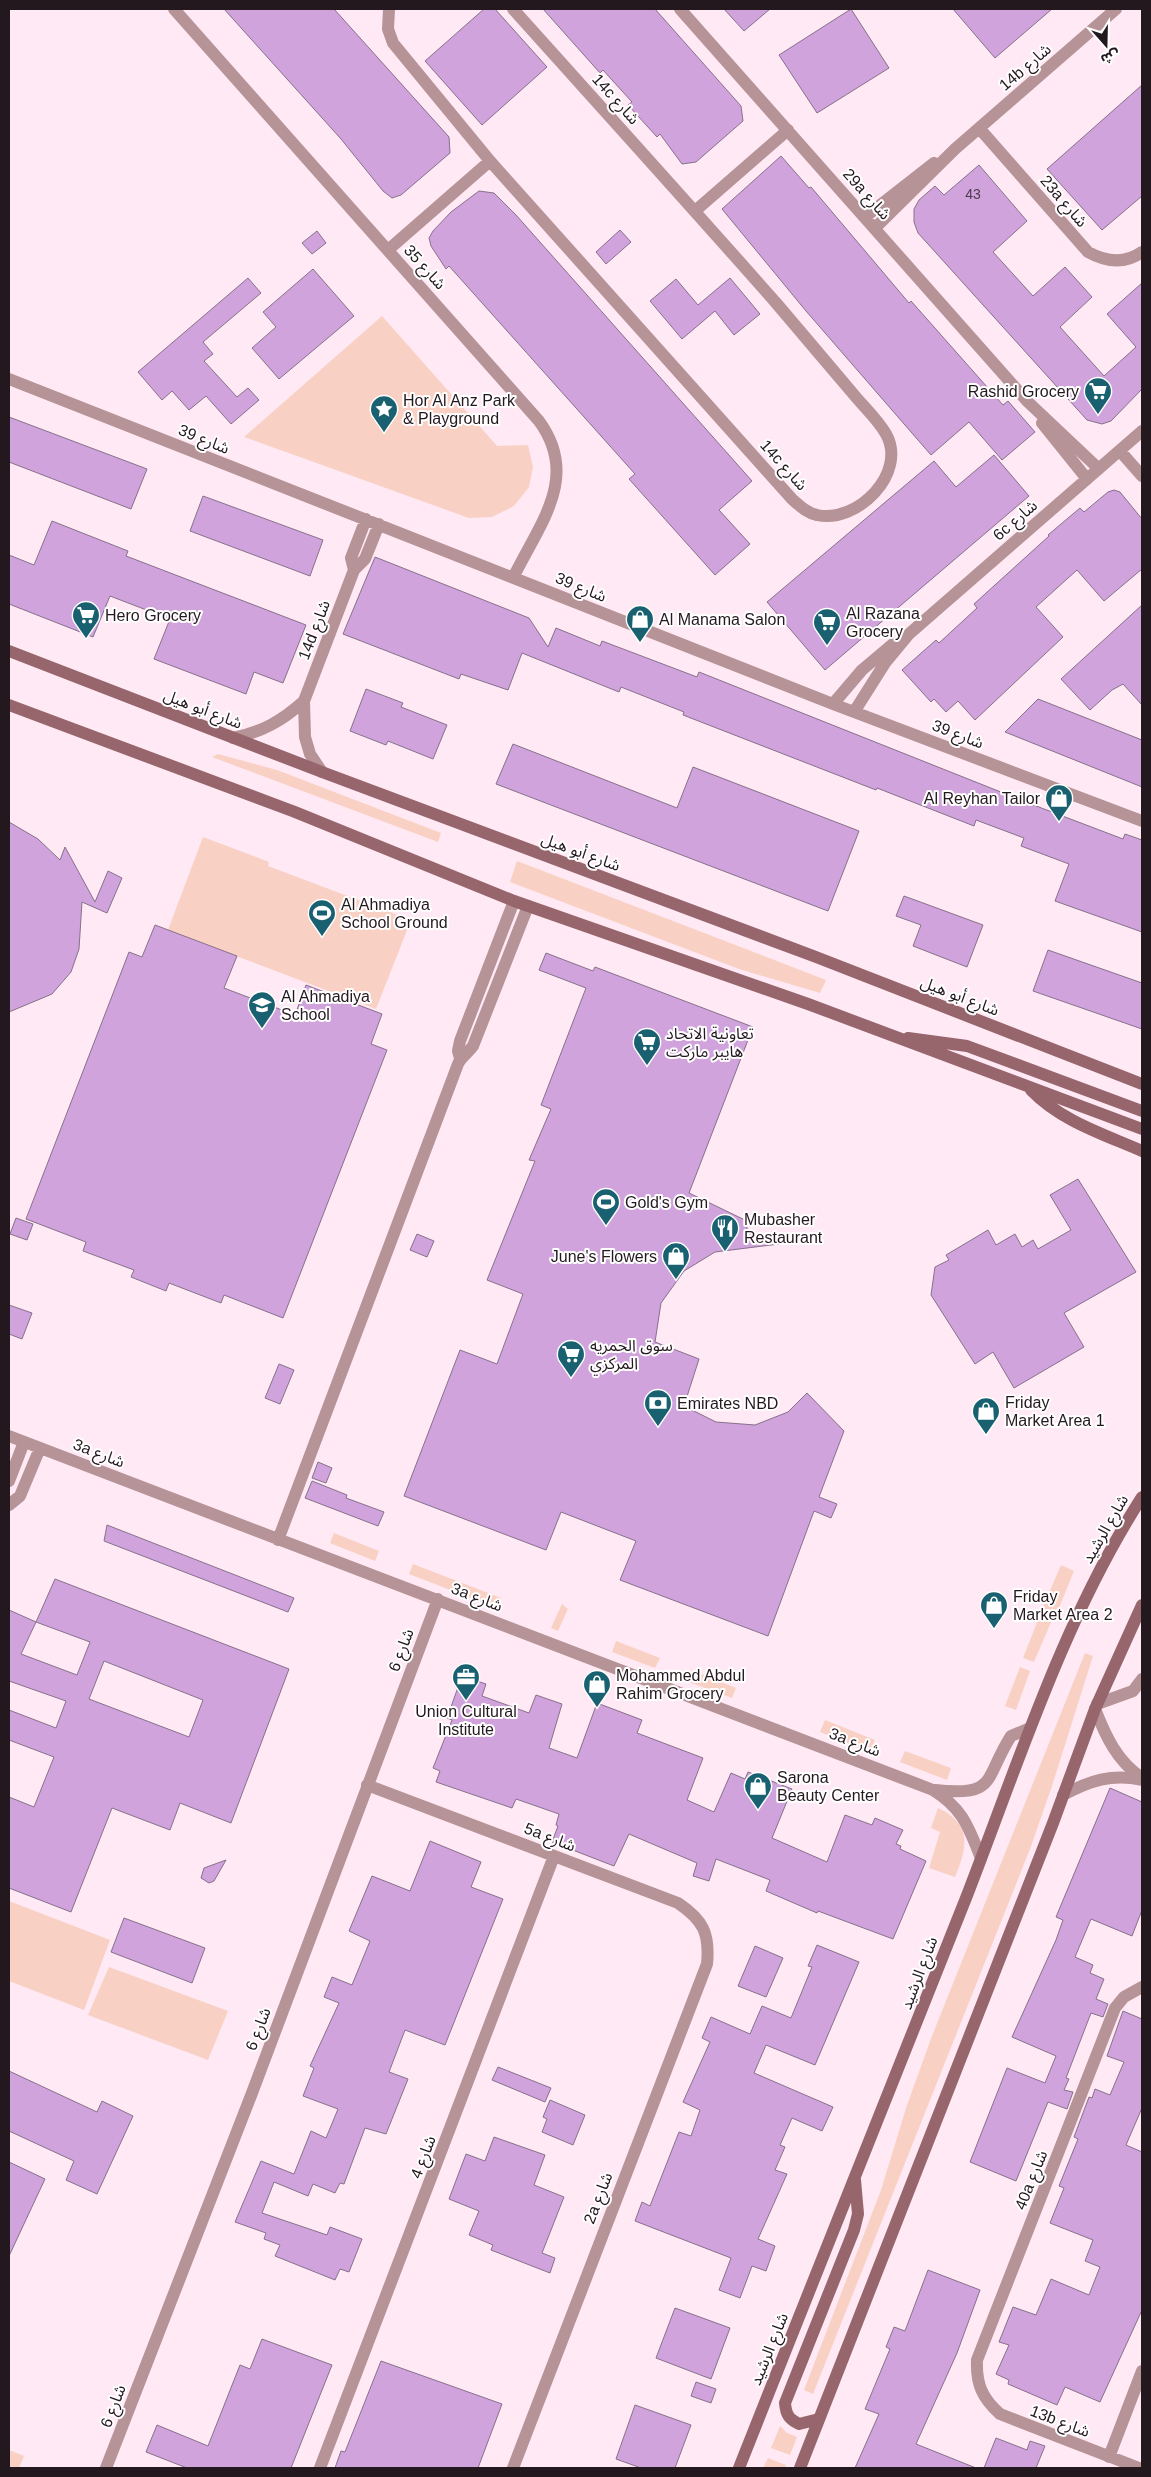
<svg xmlns="http://www.w3.org/2000/svg" width="1151" height="2477" viewBox="0 0 1151 2477" font-family="Arial,'Noto Sans Arabic',sans-serif">
	<style>
		.green { fill: #f9d0c4 }
		.building { fill: #d0a3dc; stroke: #86718b; fill-rule: evenodd }
		.lines { fill: none; stroke-linecap: round; stroke-linejoin: round }
		.minor { stroke: #b59396; stroke-width: 12 }
		.secondary { stroke: #96666c; stroke-width: 12 }
		.labels { text-anchor: middle; dominant-baseline: central; stroke-width: 4; stroke-linejoin: round; paint-order: stroke }
		.number-label { font-size: 14px; fill: #4f3b4e }
		.street-label { font-size: 16px; fill: #24181f; stroke: #fff }
		.poi-label { font-size: 16px; fill: #24181f; stroke: #fff; text-anchor: start }
	</style>
	<rect width="100%" height="100%" fill="#ffe9f4"/>
	<!-- green -->
	<path class="green" d="M382 316 497 446 528 445 533 467 529 487 514 506 492 517 469 518 244 437Z
		M218 754 277 770 441 833 438 842 212 757Z
		M203 837 269 862 268 866 411 920 376 1009 168 930Z
		M517 861 826 980 820 993 739 969 510 882Z
		M334 1533 379 1551 375 1561 330 1543Z
		M413 1564 501 1598 497 1608 409 1574Z
		M1061 1565 1074 1571 1056 1615 1042 1609Z
		M562 1604 568 1609 558 1631 551 1628Z
		M1040 1615 1052 1620 1034 1662 1023 1658Z
		M616 1641 660 1658 655 1668 612 1652Z
		M1085 1653 1093 1656 1052 1786 1030 1849 813 2394 804 2390 881 2190 907 2105 932 2036Z
		M1020 1667 1030 1671 1016 1710 1005 1706Z
		M691 1670 736 1688 732 1698 686 1681Z
		M825 1720 875 1740 870 1752 820 1732Z
		M905 1751 951 1768 947 1780 900 1762Z
		M938 1808C973 1824 967 1848 955 1877L929 1868 940 1832 931 1828Z
		M9 1901 110 1940 84 2010 9 1981Z
		M109 1967 228 2011 208 2060 88 2015Z
		M780 2426 787 2433 797 2437 790 2455 771 2448Z
		M9 2450 24 2456 19 2468H9Z
		M768 2458 786 2465 785 2468H763Z"/>
	<!-- building -->
	<path class="building" d="M224 9H334L449 137 450 153 401 195 392 198 383 191 341 139Z
		M484 9H495L547 67 482 125 425 61Z
		M543 9H655L741 106 743 121 696 162 682 164 660 134 657 137 628 105 632 102 603 70 600 73Z
		M724 9H770L744 31Z
		M851 9 889 68 817 113 779 55Z
		M953 9H1052L995 58Z
		M1142 85V196L1102 230 1047 169Z
		M781 156 809 188 811 187 909 303 911 301 1003 405 1008 401 1035 432 1002 460 969 422 931 455 806 311 722 209Z
		M979 165 1027 221 993 252 1033 296 1065 267 1092 297 1060 327 1104 376 1136 347 1107 314 1142 283V389L1111 421 1102 424 1087 420 918 233 914 222V209L919 200 935 186 944 195Z
		M479 191 494 193 516 215 752 481 719 510 750 544 715 575 629 479 635 474 449 266 446 269 431 246 429 238 433 231 451 212Z
		M620 230 631 242 606 264 596 252Z
		M317 231 326 243 312 254 302 243Z
		M313 269 354 316 279 379 252 348 276 327 263 312Z
		M248 278 261 293 203 342 213 354 204 361 237 397 248 388 259 400 231 424 206 396 189 410 172 391 162 400 138 372Z
		M730 278 760 314 734 335 715 311 682 339 650 301 676 279 698 305Z
		M9 417 147 469 131 509 9 462Z
		M994 455 1029 496 825 670 767 602 934 461 956 487Z
		M1114 490 1120 492 1142 519V569L1104 601 1077 570 1036 607 1063 637 975 720 958 701 946 712 934 699 931 702 902 670 936 640 939 643 977 608 974 604 1049 536 1048 535 1080 508 1084 512 1108 492Z
		M203 496 323 540 310 576 190 531Z
		M52 521 128 551 126 556 306 625 283 683 254 672 246 694 154 659 170 619 110 596 93 637 9 604V555L34 565Z
		M375 557 529 618 548 647 556 628 600 646 602 641 697 677 699 672 1031 804 1123 839 1125 834 1142 840V932L1055 901 1069 864 1021 846 1024 838 976 820 974 826 877 788 876 790 683 715 684 712 621 687 619 692 522 653 508 690 461 674 459 679 343 634Z
		M1142 605V705L1123 684 1112 690 1090 710 1061 679Z
		M366 689 403 703 401 707 447 725 433 759 388 741 386 745 350 731Z
		M1038 699 1142 740V787L1005 732Z
		M513 744 677 808 693 767 859 831 828 911 496 784Z
		M9 822 38 839 60 860 65 847 95 902 108 871 122 878 107 913 82 902 79 949 71 972 52 994 9 1012Z
		M904 896 983 925 967 967 913 946 921 925 896 916Z
		M155 925 237 956 224 988 295 1015 306 985 382 1014 371 1044 387 1050 283 1318 224 1295 221 1303 169 1283 166 1291 131 1277 134 1270 83 1251 86 1242 26 1219 129 952 142 957Z
		M1048 950 1142 983V1029L1033 991Z
		M546 953 593 971 595 967 753 1027 689 1193 747 1221V1232L779 1244 715 1252 684 1271 661 1303 655 1342 699 1359 684 1406 716 1422 755 1425 788 1412 807 1393 844 1431 819 1497 837 1504 831 1518 814 1511 768 1636 620 1580 636 1541 561 1512 546 1550 404 1496 460 1350 497 1364 523 1294 487 1280 535 1161 529 1160 551 1109 541 1105 586 988 539 970Z
		M1078 1179 1136 1272 1064 1313 1084 1347 1014 1388 993 1352 975 1364 931 1295 935 1267 949 1260 946 1255 988 1230 996 1245 1015 1234 1022 1247 1033 1240 1038 1249 1071 1230 1050 1195Z
		M16 1218 33 1224 27 1240 10 1234Z
		M417 1234 434 1241 427 1257 410 1250Z
		M9 1305 32 1313 22 1339 9 1334Z
		M279 1364 294 1370 280 1404 265 1398Z
		M318 1462 332 1468 326 1483 312 1478Z
		M312 1481 347 1495 346 1498 384 1512 378 1526 305 1498Z
		M107 1525 294 1598 288 1612 104 1541Z
		M55 1579 289 1669 231 1823 180 1803 170 1830 112 1808 71 1912 9 1888V1797L34 1807 54 1757 9 1740V1710L56 1728 66 1701 9 1681V1610L36 1622ZM36 1622 90 1642 77 1675 21 1654ZM104 1661 203 1700 189 1737 89 1699Z
		M462 1676 486 1684 482 1696 529 1713 536 1695 562 1704 549 1748 577 1758 597 1703 642 1720 637 1733 703 1758 687 1800 714 1812 731 1773 745 1779 748 1772 792 1789 772 1838 827 1862 845 1815 872 1825 875 1818 903 1830 896 1844 901 1846 900 1849 926 1861 893 1939 818 1911 817 1913 766 1891 770 1880 716 1859 709 1881 693 1876 697 1863 629 1834 614 1866 552 1842 558 1826 556 1825 559 1814 516 1799 512 1808 436 1782 440 1771 433 1768 452 1720 447 1718Z
		M1110 1788 1142 1802V1910L1132 1936 1091 1919 1075 1957 1093 1965 1090 1973 1104 1979 1096 1999 1108 2004 1103 2017 1091 2013 1066 2078 1069 2079 1064 2090 1073 2092 1067 2109 1048 2102 1016 2181 970 2162 1007 2068 1045 2083 1056 2056 1012 2037 1056 1940 1063 1920 1056 1917Z
		M430 1841 481 1862 471 1887 503 1899 445 2045 405 2030 389 2072 408 2079 386 2134 365 2128 344 2184 340 2183 335 2193 313 2184 308 2196 274 2182 262 2213 327 2235 330 2227 362 2239 349 2272 340 2269 335 2280 275 2256 280 2245 264 2239 266 2233 235 2222 261 2161 294 2174 311 2131 326 2138 338 2109 303 2096 314 2068 310 2066 339 2003 324 1997 332 1977 352 1985 370 1941 349 1931 372 1876 410 1891Z
		M226 1860 214 1881 209 1883 201 1878 204 1868Z
		M124 1918 205 1948 192 1983 111 1952Z
		M817 1945 859 1962 815 2065 766 2045 754 2073 833 2107 822 2131 792 2118 780 2145 785 2147 775 2170 787 2174 758 2239 775 2246 766 2271 752 2266 740 2298 719 2290 731 2258 635 2221 642 2202 650 2206 679 2132 691 2136 700 2110 683 2102 710 2042 702 2038 711 2017 750 2034 762 2006 791 2018 812 1967 808 1966Z
		M755 1946 783 1958 766 1997 738 1986Z
		M1123 2011 1142 2019V2108L1126 2145 1142 2152V2310L1100 2402 1065 2387 1057 2405 1008 2384 1009 2380 996 2374 1009 2345 999 2342 1013 2307 1036 2315 1051 2279 1089 2295 1100 2267 1085 2261 1093 2240 1050 2223 1064 2188 1059 2186 1078 2139 1074 2137 1089 2097 1092 2098 1095 2089 1110 2095 1124 2062 1107 2056Z
		M498 2067 551 2088 545 2102 492 2080Z
		M9 2071 97 2112 102 2101 133 2116 97 2194 66 2180 74 2161 9 2131Z
		M550 2100 585 2115 573 2145 542 2132 547 2119 543 2117Z
		M494 2137 545 2155 534 2185 564 2197 542 2253 555 2258 550 2273 491 2250 493 2245 469 2235 479 2211 449 2199 466 2154 485 2161Z
		M9 2162 45 2179 9 2256Z
		M928 2270 980 2290 957 2353 916 2444 976 2468H855L879 2414 865 2409 890 2349 886 2347 894 2327 905 2331Z
		M675 2308 730 2328 711 2379 656 2358Z
		M262 2339 332 2365 291 2468H187L146 2452 157 2425 208 2446 240 2365 250 2369Z
		M381 2361 502 2404 478 2468H335L341 2451 345 2452Z
		M696 2382 716 2389 711 2403 691 2396Z
		M635 2405 691 2425 675 2468H641L616 2459Z
		M996 2438 1027 2450 1030 2441 1045 2446 1036 2468H984Z"/>
	<g class="lines">
		<!-- minor -->
		<path class="minor" d="M174 9 539 421C580 477 540 523 514 576
			M389 9 388 29 393 43 490 161 792 499C800 506 807 513 817 515 857 524 908 473 886 434 878 420 865 408 855 396 829 365 803 335 777 304 690 205 601 107 513 9
			M680 9 1028 402 1099 469
			M979 128 1088 252C1106 262 1125 264 1142 252
			M695 211 788 130
			M865 217 934 163
			M875 228 955 149 1116 9
			M388 250 490 161
			M9 379 833 704 1142 821
			M1042 423 1087 479
			M1120 451 1142 476
			M354 570 351 558 366 519
			M833 704 862 670 894 643
			M854 712 885 663 909 634 1142 431
			M233 738C262 732 282 721 304 701
			M322 772 310 754 305 737 304 701 354 570 365 559 379 524
			M460 1058 458 1051 460 1041 514 901
			M9 1436 933 1790C963 1809 968 1826 981 1858
			M9 1481 24 1442
			M9 1505 20 1496 40 1448
			M278 1540 458 1064C461 1057 468 1053 473 1046L528 906
			M1097 1704 1133 1691 1142 1679
			M1095 1709C1106 1737 1117 1761 1142 1778
			M367 1785 678 1903C703 1920 710 1933 707 1964L513 2468
			M935 1790C998 1797 984 1778 1011 1736L1030 1728
			M1063 1795C1089 1781 1112 1773 1142 1780
			M1109 2457 1142 2371
			M106 2468 252 2093 438 1599
			M320 2468 554 1856
			M1139 2468 1000 2414C982 2398 976 2384 977 2360L1115 2008 1124 1997 1142 1987"/>
		<!-- secondary -->
		<path class="secondary" d="M9 651 322 772 816 957 1142 1084
			M9 705 295 812 514 901 808 1004 1142 1129
			M908 1038 967 1046 1142 1111
			M1031 1090C1061 1121 1103 1134 1142 1151
			M819 2419 799 2424C789 2419 786 2415 785 2403L854 2230 858 2214 855 2180
			M739 2468C814 2278 891 2089 966 1898 1018 1764 1064 1618 1142 1497
			M800 2468 1053 1823 1095 1709 1142 1605"/>
	</g>
	<!-- icons -->
	<defs>
		<g id="supermarket-pin" transform="scale(1.4375)"><path d="M0 17L-7.5 6A9.5 9.5 0 1 1 7.5 6Z" fill="#196170" stroke="#fff"/><path d="M-6-5.5h2.5l.6 2H6L4.5 2H-2.5L-4.4-4H-6ZM-1.5 3.2a1.3 1.3 0 1 0 .1 0ZM3 3.2a1.3 1.3 0 1 0 .1 0Z" fill="#fff"/></g>
		<g id="sight-pin" transform="scale(1.4375)"><path d="M0 17L-7.5 6A9.5 9.5 0 1 1 7.5 6Z" fill="#196170" stroke="#fff"/><path d="M0-6L1.8-2.2L6-1.7L2.9 1.2L3.7 5.4L0 3.3L-3.7 5.4L-2.9 1.2L-6-1.7L-1.8-2.2Z" fill="#fff"/></g>
		<g id="shop-pin" transform="scale(1.4375)"><path d="M0 17L-7.5 6A9.5 9.5 0 1 1 7.5 6Z" fill="#196170" stroke="#fff"/><path d="M-5-2.5h2.3a2.7 3.5 0 0 1 5.4 0H5L5.5 6h-11ZM-1.5-2.5h3a1.5 2.3 0 0 0-3 0Z" fill="#fff"/></g>
		<g id="stadium-pin" transform="scale(1.4375)"><path d="M0 17L-7.5 6A9.5 9.5 0 1 1 7.5 6Z" fill="#196170" stroke="#fff"/><path d="M0-5a6.5 5 0 1 0 0 10a6.5 5 0 1 0 0-10ZM-3.5-1.8h7v3.6h-7Z" fill="#fff"/></g>
		<g id="school-pin" transform="scale(1.4375)"><path d="M0 17L-7.5 6A9.5 9.5 0 1 1 7.5 6Z" fill="#196170" stroke="#fff"/><path d="M0-5L7-2L0 1L-7-2ZM-4 1L0 2.5L4 1V4Q0 6-4 4Z" fill="#fff"/></g>
		<g id="restaurant-pin" transform="scale(1.4375)"><path d="M0 17L-7.5 6A9.5 9.5 0 1 1 7.5 6Z" fill="#196170" stroke="#fff"/><path d="M-5-6h1v4h1v-4h1v4h1v-4h1v5L-1.5 .5V6h-2V.5L-5-1ZM5-6V6H3V1.5H1.5Q1.5-4 5-6Z" fill="#fff"/></g>
		<g id="bank-pin" transform="scale(1.4375)"><path d="M0 17L-7.5 6A9.5 9.5 0 1 1 7.5 6Z" fill="#196170" stroke="#fff"/><path d="M-6-4H6V4H-6ZM0-2.3a2.3 2.3 0 1 0 0 4.6a2.3 2.3 0 1 0 0-4.6Z" fill="#fff"/></g>
		<g id="office-pin" transform="scale(1.4375)"><path d="M0 17L-7.5 6A9.5 9.5 0 1 1 7.5 6Z" fill="#196170" stroke="#fff"/><path d="M-6-3h4V-5.5h4V-3h4V5H-6ZM-1-4.5V-3h2v-1.5ZM-6 0V1H6V0Z" fill="#fff"/></g>
	</defs>
	<g fill-rule="evenodd">
		<use href="#supermarket-pin" x="1098" y="391"/>
		<use href="#sight-pin" x="384" y="409"/>
		<use href="#supermarket-pin" x="86" y="615"/>
		<use href="#shop-pin" x="640" y="619"/>
		<use href="#supermarket-pin" x="827" y="622"/>
		<use href="#shop-pin" x="1059" y="798"/>
		<use href="#stadium-pin" x="322" y="913"/>
		<use href="#school-pin" x="262" y="1005"/>
		<use href="#supermarket-pin" x="647" y="1042"/>
		<use href="#stadium-pin" x="606" y="1202"/>
		<use href="#restaurant-pin" x="725" y="1228"/>
		<use href="#shop-pin" x="676" y="1256"/>
		<use href="#supermarket-pin" x="571" y="1354"/>
		<use href="#bank-pin" x="658" y="1403"/>
		<use href="#shop-pin" x="986" y="1411"/>
		<use href="#shop-pin" x="994" y="1605"/>
		<use href="#office-pin" x="466" y="1677"/>
		<use href="#shop-pin" x="597" y="1684"/>
		<use href="#shop-pin" x="758" y="1786"/>
	</g>
	<g class="labels">
		<!-- number labels -->
		<g class="number-label">
			<text x="973" y="194">43</text>
		</g>
		<!-- street labels -->
		<g class="street-label">
			<text transform="translate(1025 67) rotate(-41)">14b شارع</text>
			<text transform="translate(616 99) rotate(48)">14c شارع</text>
			<text transform="translate(867 194) rotate(48)">29a شارع</text>
			<text transform="translate(1064 201) rotate(49)">23a شارع</text>
			<text transform="translate(425 267) rotate(48)">شارع 35</text>
			<text transform="translate(204 439) rotate(22)">شارع 39</text>
			<text transform="translate(784 465) rotate(48)">14c شارع</text>
			<text transform="translate(1015 520) rotate(-41)">6c شارع</text>
			<text transform="translate(581 587) rotate(22)">شارع 39</text>
			<text transform="translate(314 630) rotate(-69)">14d شارع</text>
			<text transform="translate(203 709) rotate(21)">شارع أبو هيل</text>
			<text transform="translate(958 734) rotate(21)">شارع 39</text>
			<text transform="translate(581 852) rotate(20)">شارع أبو هيل</text>
			<text transform="translate(960 996) rotate(21)">شارع أبو هيل</text>
			<text transform="translate(99 1453) rotate(21)">3a شارع</text>
			<text transform="translate(1105 1529) rotate(-60)">شارع الرشيد</text>
			<text transform="translate(477 1597) rotate(21)">3a شارع</text>
			<text transform="translate(401 1650) rotate(-69)">شارع 6</text>
			<text transform="translate(855 1742) rotate(21)">3a شارع</text>
			<text transform="translate(550 1837) rotate(21)">5a شارع</text>
			<text transform="translate(919 1973) rotate(-69)">شارع الرشيد</text>
			<text transform="translate(258 2029) rotate(-69)">شارع 6</text>
			<text transform="translate(423 2157) rotate(-69)">شارع 4</text>
			<text transform="translate(1031 2180) rotate(-68)">40a شارع</text>
			<text transform="translate(598 2198) rotate(-69)">2a شارع</text>
			<text transform="translate(769 2349) rotate(-68)">شارع الرشيد</text>
			<text transform="translate(113 2406) rotate(-69)">شارع 6</text>
			<text transform="translate(1060 2421) rotate(21)">13b شارع</text>
		</g>
		<!-- poi labels -->
		<g class="poi-label">
			<text x="1079" y="391" text-anchor="end">Rashid Grocery</text>
			<text x="403" y="400">Hor Al Anz Park<tspan x="403" dy="18">&amp; Playground</tspan></text>
			<text x="846" y="613">Al Razana<tspan x="846" dy="18">Grocery</tspan></text>
			<text x="105" y="615">Hero Grocery</text>
			<text x="659" y="619">Al Manama Salon</text>
			<text x="1040" y="798" text-anchor="end">Al Reyhan Tailor</text>
			<text x="341" y="904">Al Ahmadiya<tspan x="341" dy="18">School Ground</tspan></text>
			<text x="281" y="996">Al Ahmadiya<tspan x="281" dy="18">School</tspan></text>
			<text x="666" y="1033">تعاونية الاتحاد<tspan x="666" dy="18">هايبر ماركت</tspan></text>
			<text x="625" y="1202">Gold's Gym</text>
			<text x="744" y="1219">Mubasher<tspan x="744" dy="18">Restaurant</tspan></text>
			<text x="657" y="1256" text-anchor="end">June's Flowers</text>
			<text x="590" y="1345">سوق الحمريه<tspan x="590" dy="18">المركزي</tspan></text>
			<text x="1005" y="1402">Friday<tspan x="1005" dy="18">Market Area 1</tspan></text>
			<text x="677" y="1403">Emirates NBD</text>
			<text x="1013" y="1596">Friday<tspan x="1013" dy="18">Market Area 2</tspan></text>
			<text x="616" y="1675">Mohammed Abdul<tspan x="616" dy="18">Rahim Grocery</tspan></text>
			<text x="466" y="1711" text-anchor="middle">Union Cultural<tspan x="466" dy="18">Institute</tspan></text>
			<text x="777" y="1777">Sarona<tspan x="777" dy="18">Beauty Center</tspan></text>
		</g>
	</g>
	<!-- border -->
	<rect width="1151" height="2477" fill="none" stroke="#24181f" stroke-width="20"/>
	<!-- north arrow -->
	<g transform="translate(1106 45) rotate(160)" stroke="#ffffff" stroke-width="4" paint-order="stroke">
	<path d="M0-4L9 19L0 12L-9 19Z" fill="#24181f"/>
	<text y="-8" font-size="14" font-weight="bold" text-anchor="middle" fill="#24181f">ش</text>
	</g>
</svg>
